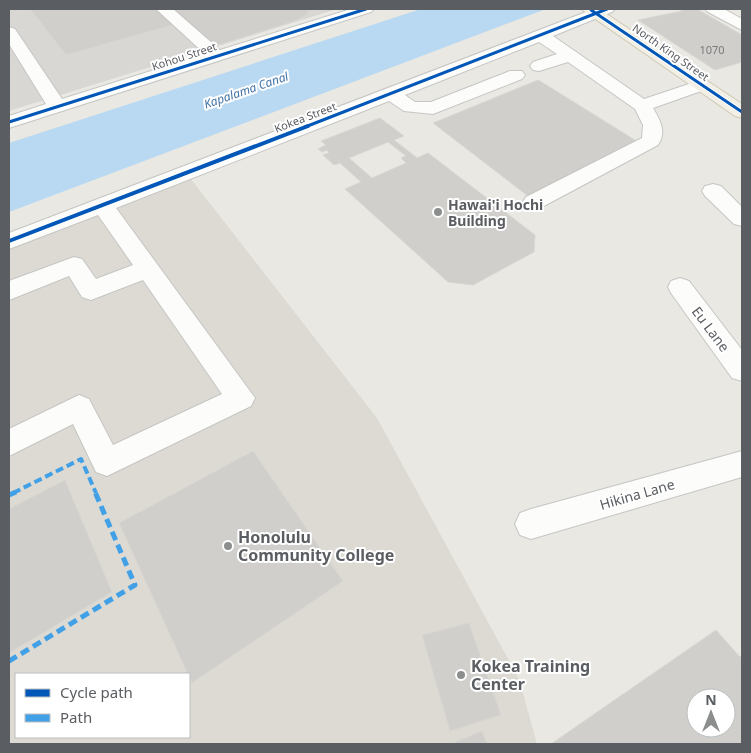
<svg xmlns="http://www.w3.org/2000/svg" width="751" height="753" viewBox="0 0 751 753" font-family="'Noto Sans',sans-serif">
	<style>
		.industrial { fill: #d9d7d3 }
		.education { fill: #dcdad3; fill-rule: evenodd }
		.water { fill: #b9d9f2 }
		.building { fill: #d0cfcc; stroke: #d8d7d2; fill-rule: evenodd }
		.lines { fill: none; stroke-linecap: round; stroke-linejoin: round }
		.minor-casing { stroke: #c5c5c4; stroke-width: 2 }
		.major-casing { stroke: #cfc8b3; stroke-width: 2 }
		.minor { fill: #fcfcfb; fill-rule: evenodd }
		.major { fill: #f1efe6; fill-rule: evenodd }
		.quiet-far1 { stroke: #42a1e6; stroke-width: 4; stroke-dasharray: 8 4; stroke-linecap: butt }
		.quiet { stroke: #42a1e6; stroke-width: 5; stroke-dasharray: 9 5; stroke-linecap: butt }
		.cycleway-far1-casing { stroke: #fff; stroke-width: 5 }
		.cycleway-casing { stroke: #fff; stroke-width: 6 }
		.cycleway-far1 { stroke: #0057b8; stroke-width: 3 }
		.cycleway { stroke: #0057b8; stroke-width: 4 }
		.poi-dot { fill: #8c8e8e; stroke: #fff; stroke-width: 2 }
		.labels { text-anchor: middle; dominant-baseline: central; stroke-width: 4; stroke-linejoin: round; paint-order: stroke }
		.number-label { font-size: 11px; fill: #797b7d }
		.far-street-label { font-size: 11px; fill: #5a5d61; stroke: #fff }
		.far-water-label { font-size: 12px; font-style: italic; fill: #4474a7; stroke: #fff }
		.poi-label { font-size: 14px; font-weight: bold; fill: #5a5d61; stroke: #fff; text-anchor: start }
		.street-label { font-size: 14px; fill: #5a5d61; stroke: #fff }
		.near-poi-label { font-size: 16px; font-weight: bold; fill: #5a5d61; stroke: #fff; text-anchor: start }
	</style>
	<rect width="100%" height="100%" fill="#e9e8e3"/>
	<!-- industrial -->
	<path class="industrial" d="M9 9H337L9 111Z"/>
	<!-- education -->
	<path class="education" d="M187 174 377 418 519 679 537 744H9V245ZM16 674H189V737H16Z"/>
	<!-- water -->
	<path class="water" d="M421 9H546L9 212V143Z"/>
	<!-- building -->
	<path class="building" d="M30 9H156L173 25 66 55Z
		M168 9H307L308 14 292 22 212 47Z
		M679 9H697L742 35V62L715 70 638 20 682 11Z
		M538 80 540 81 638 142 528 196 433 123Z
		M380 118 404 136 394 140 417 158 428 153 535 235 534 252 473 285 448 282 345 189 361 182 340 163 334 165 323 155 329 153 327 150 322 152 318 149 326 145 321 141ZM388 142 406 156 401 158 406 163 372 178 349 158Z
		M253 451 343 581 192 683 119 523Z
		M65 480 112 592 9 653V509Z
		M469 623 501 715 450 731 422 635Z
		M716 630 740 657 742 655V744H551ZM696 698H726V728H696Z
		M482 731 487 744H456L455 742Z"/>
	<g class="lines">
		<!-- minor casing -->
		<g class="minor-casing">
			<path id="minor" d="M156 9H173L220 50 351 9H374L371 12 9 128V116L46 104 9 44V27L15 29 62 99 205 54Z
				M594 9H615L612 12 553 36 644 99 701 80 707 81 710 85 707 89 653 108C660 120 667 132 658 145L542 207 534 209 526 207 523 202 526 197 642 138 643 125 635 109 568 62 539 71 533 70 530 66 533 62 557 54 539 42 405 95 415 102H431L510 71H522L525 75 522 79 433 114 404 111 389 101 116 208 255 398 251 406 107 476 96 472 73 424 9 456V429L79 395 89 399 113 445 222 394 143 280 91 300 82 297 69 276 9 300V281L74 257 82 259 96 279 133 265 98 215 9 249V233Z
				M705 9H724L742 19V30L708 12Z
				M713 184 721 186 742 207V226L734 224 705 196 702 191 705 186Z
				M680 278 689 281 742 350V381L732 378 671 293 668 287 671 281Z
				M742 451V477L531 539 520 535 515 524 520 513 531 509Z"/>
		</g>
		<!-- major casing -->
		<g class="major-casing">
			<path id="major" d="M581 9H599L742 104V118L735 116Z"/>
		</g>
		<!-- minor -->
		<use href="#minor" class="minor"/>
		<!-- major -->
		<use href="#major" class="major"/>
		<!-- quiet-far1 -->
		<path class="quiet-far1" d="M13 493 81 459 96 493"/>
		<!-- quiet -->
		<path class="quiet" d="M9 495 16 492
			M9 661 135 585 95 492"/>
		<!-- cycleway-far1 casing -->
		<g class="cycleway-far1-casing">
			<path id="cycleway-far1" d="M591 10 742 112
				M9 122 366 9
				M305 127 607 9"/>
		</g>
		<!-- cycleway casing -->
		<g class="cycleway-casing">
			<path id="cycleway" d="M9 241 308 126"/>
		</g>
		<!-- cycleway-far1 -->
		<use href="#cycleway-far1" class="cycleway-far1"/>
		<!-- cycleway -->
		<use href="#cycleway" class="cycleway"/>
	</g>
	<!-- markers -->
	<g class="poi-dot">
		<circle cx="438" cy="212" r="5"/>
		<circle cx="228" cy="546" r="5"/>
		<circle cx="461" cy="675" r="5"/>
	</g>
	<g class="labels">
		<!-- number labels -->
		<g class="number-label">
			<text x="712" y="49">1070</text>
		</g>
		<!-- far-street labels -->
		<g class="far-street-label">
			<text transform="translate(671 52) rotate(35)">North King Street</text>
			<text transform="translate(184 56) rotate(-18)">Kohou Street</text>
			<text transform="translate(305 117) rotate(-21)">Kokea Street</text>
		</g>
		<!-- far-water labels -->
		<g class="far-water-label">
			<text transform="translate(246 90) rotate(-19)">Kapalama Canal</text>
		</g>
		<!-- poi labels -->
		<g class="poi-label">
			<text x="448" y="204">Hawai'i Hochi<tspan x="448" dy="16">Building</tspan></text>
		</g>
		<!-- street labels -->
		<g class="street-label">
			<text transform="translate(711 329) rotate(53)">Eu Lane</text>
			<text transform="translate(637 494) rotate(-16)">Hikina Lane</text>
		</g>
		<!-- near-poi labels -->
		<g class="near-poi-label">
			<text x="238" y="537">Honolulu<tspan x="238" dy="18">Community College</tspan></text>
			<text x="471" y="666">Kokea Training<tspan x="471" dy="18">Center</tspan></text>
		</g>
	</g>
	<!-- border -->
	<rect width="751" height="753" fill="none" stroke="#5a5d61" stroke-width="20"/>
	<!-- legend -->
	<rect x="15" y="673" width="175" height="65" fill="#ffffff" stroke="#bdbec0"/>
	<rect x="25" y="689" width="25" height="8" fill="#0057b8" stroke="#bdbec0"/>
	<text x="60" y="698" font-size="15" fill="#5a5d61">Cycle path</text>
	<rect x="25" y="714" width="25" height="8" fill="#42a1e6" stroke="#bdbec0"/>
	<text x="60" y="723" font-size="15" fill="#5a5d61">Path</text>
	<!-- north arrow -->
	<g transform="translate(711 713)"><circle r="24" fill="#ffffff" stroke="#bdbec0"/>
	<path d="M0-4L9 19L0 12L-9 19Z" fill="#8c8e8e"/>
	<text y="-8" font-size="14" font-weight="bold" text-anchor="middle" fill="#5a5d61">N</text>
	</g>
</svg>
